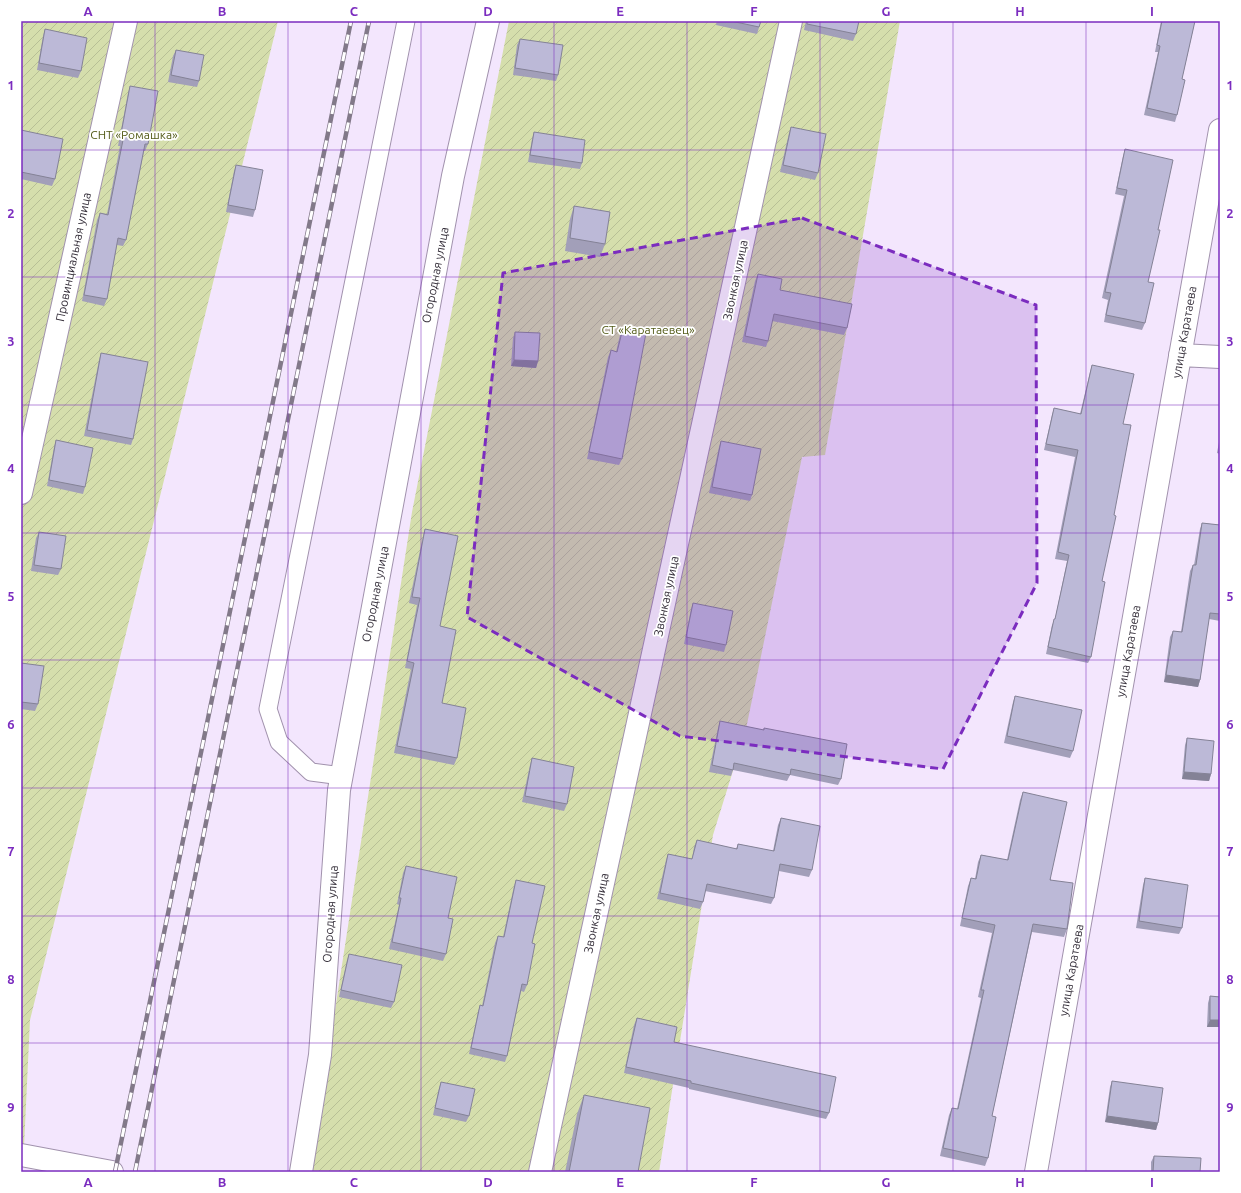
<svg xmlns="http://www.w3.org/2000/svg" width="1241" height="1193" viewBox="0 0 1241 1193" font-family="Ubuntu,sans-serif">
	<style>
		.garden { fill: url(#garden-furrows) }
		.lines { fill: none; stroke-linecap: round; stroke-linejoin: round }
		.service-casing { stroke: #a192ad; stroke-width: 19 }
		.minor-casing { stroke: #a192ad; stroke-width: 24 }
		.service { stroke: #fff; stroke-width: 17 }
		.minor { stroke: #fff; stroke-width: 22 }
		.rail-casing { stroke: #827989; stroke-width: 4.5 }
		.rail { stroke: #fff; stroke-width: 3; stroke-dasharray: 9; stroke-linecap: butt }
		.wall { fill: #a29fb9 }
		.shaded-wall { fill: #848296 }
		.building { fill: #bcb9d7; stroke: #848296 }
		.marked { fill: #7b2cbf; fill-opacity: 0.2; stroke: #7b2cbf; stroke-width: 3; stroke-dasharray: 8 5; stroke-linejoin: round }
		.grid { fill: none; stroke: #7b2cbf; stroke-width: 1; stroke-opacity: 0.55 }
		.labels { text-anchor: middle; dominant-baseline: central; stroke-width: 3.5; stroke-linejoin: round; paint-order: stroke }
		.park-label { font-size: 12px; fill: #545c19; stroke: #fff }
		.street-label { font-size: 12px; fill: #36303b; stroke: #fff }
		.neatline { fill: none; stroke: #7b2cbf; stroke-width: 1.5 }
		.grid-label { font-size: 13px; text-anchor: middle; font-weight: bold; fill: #7b2cbf }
	</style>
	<defs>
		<pattern id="garden-furrows" width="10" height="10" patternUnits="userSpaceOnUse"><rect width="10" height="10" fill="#d5deac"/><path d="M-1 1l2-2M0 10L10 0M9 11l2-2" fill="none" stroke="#b7bf95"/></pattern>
	</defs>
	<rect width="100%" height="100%" fill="#f3e6fd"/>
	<!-- garden -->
	<path class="garden" d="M21 21H278L30 1020 24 1147 21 1170Z
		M509 21H900L825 455 802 457 746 729 713 835 659 1172H310L412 512Z"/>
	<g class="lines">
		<!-- service casing -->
		<g class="service-casing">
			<path id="service" d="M342 776 311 772 279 742 268 709 406 21"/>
		</g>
		<!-- minor casing -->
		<g class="minor-casing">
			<path id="minor" d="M1180 355 1220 357
				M21 493 126 21
				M21 1155 112 1172
				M301 1172 320 1055 339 790 453 176 488 21
				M540 1172 791 21
				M1036 1172 1220 130"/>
		</g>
		<!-- service -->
		<use href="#service" class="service"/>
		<!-- minor -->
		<use href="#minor" class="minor"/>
		<!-- rail casing -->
		<g class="rail-casing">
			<path id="rail" d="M115 1172 351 21
				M135 1172 369 21"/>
		</g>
		<!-- rail -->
		<use href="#rail" class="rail"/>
	</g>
	<!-- wall -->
	<path class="wall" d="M717 21H761L757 34 716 25Z
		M806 21H859L856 34 853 41 804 30Z
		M1161 21H1195L1182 79 1177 115 1175 122 1144 115 1158 52H1155Z
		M45 29 81 71 78 78 37 70 43 36Z
		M520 39 558 75 556 81 513 75 517 45Z
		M176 50 199 81 197 87 168 82 173 56Z
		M130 86 148 144 145 151H144L126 240 123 246 117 245 107 299 104 306 82 301 97 220 100 213 107 214 120 146H118L128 93Z
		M791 127 818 173 815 180 780 172 789 133Z
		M21 130 55 179 52 186 21 179Z
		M534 132 582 163 580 169 528 162 532 139Z
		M1125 149 1158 230 1148 282 1145 323 1142 330 1104 322 1108 300 1102 298 1124 196 1115 194 1123 156Z
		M236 165 255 210 253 217 226 212 234 171Z
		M574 206 605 244 600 257 565 251 570 219Z
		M758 274 780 290 847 328 844 335 772 321 768 341 766 347 742 342 755 281Z
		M623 328 622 459 619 465 587 459 608 357 611 350 616 352 620 335Z
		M515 332 538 361 536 368 511 366 513 338Z
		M101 353 133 439 131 445 84 436 99 360Z
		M1092 365 1123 424 1114 515 1102 581 1091 657 1088 663 1046 654 1052 625 1055 619 1067 561 1055 559 1075 457 1044 450 1052 415 1054 408 1080 414 1090 372Z
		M1220 437V454L1217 453Z
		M56 440 85 487 83 494 47 486 54 447Z
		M721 441 752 495 750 501 709 493 719 447Z
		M1202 523 1220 525V621L1209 619 1200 680 1198 687 1164 682 1170 637 1173 631 1181 632 1190 571 1193 565H1194L1200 529Z
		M425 529 440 626 442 703 457 758 454 765 394 753 411 669 405 668 417 605 409 603 423 536Z
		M39 532 61 569 58 575 31 571 36 538Z
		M693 603 726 645 724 652 684 644 691 609Z
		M21 663 38 704 35 711 21 709Z
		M1015 696 1073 751 1070 758 1004 743 1013 702Z
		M720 721 763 730 764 728 841 779 838 785 790 775 787 781 733 770 731 776 709 772 718 728Z
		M1187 738 1211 774 1209 781 1182 779 1185 745Z
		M532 758 567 804 564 811 522 802 530 765Z
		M1023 792 1067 929 1064 937 1032 932 992 1116 988 1158 985 1166 940 1156 949 1115 952 1108 957 1109 981 998 978 997 992 933 960 926 968 886 971 878 975 879 978 862 981 855 1007 860 1020 800Z
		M781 818 812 870 809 877 779 871 774 898 771 904 705 891 703 902 700 909 657 899 666 860 668 854 692 859 694 847 697 840 736 849 738 844 773 851 778 825Z
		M406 866 448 918 446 954 443 961 389 949 399 905 397 904 403 873Z
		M1145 878 1182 928 1179 934 1136 928 1143 885Z
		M516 880 532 943 527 985 524 992 521 991 507 1056 505 1062 469 1054 478 1012 480 1005 482 1006 495 943 498 936 503 937 514 886Z
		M349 954 394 1002 391 1008 339 997 347 960Z
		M1210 996 1220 997V1027H1207L1208 1003Z
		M637 1018 674 1042 829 1113 826 1119 689 1089V1088L624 1073 634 1025Z
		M1112 1081 1158 1123 1156 1130 1105 1122 1110 1087Z
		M441 1082 469 1116 466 1122 433 1115 439 1088Z
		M584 1095 638 1172H565L577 1114Z
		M1154 1156 1200 1172H1151V1162Z"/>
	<!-- shaded-wall -->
	<path class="shaded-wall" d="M514 360 538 361 536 368 511 366Z
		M1166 675 1200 680 1198 687 1164 682Z
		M1184 772 1211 774 1209 781 1182 779Z
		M1210 1020H1220V1027H1207Z
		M1107 1116 1158 1123 1156 1130 1105 1122Z"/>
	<!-- building -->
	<path class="building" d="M731 21H761L759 27Z
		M807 21H859L856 34 807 24Z
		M1162 21H1195L1182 79 1185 80 1177 115 1147 108 1160 46 1157 45Z
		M45 29 87 38 81 71 39 63Z
		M520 39 563 45 558 75 515 68Z
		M176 50 204 55 199 81 171 75Z
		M130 86 158 91 148 144H145L126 240 118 238 107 299 84 295 100 213 108 215 123 140 120 139Z
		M791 127 826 134 818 173 783 165Z
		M21 130 63 139 55 179 21 172Z
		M534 132 585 140 582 163 530 155Z
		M1125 149 1173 160 1158 230H1160L1148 282 1154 283 1145 323 1106 315 1111 293 1105 292 1127 190 1117 188Z
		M236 165 263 170 255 210 228 205Z
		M574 206 610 212 605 244 570 238Z
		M758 274 782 279 780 290 852 304 847 328 774 314 768 341 745 336Z
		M623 328 646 333 622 459 589 452 611 350 617 352Z
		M515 332 540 333 538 361 514 360Z
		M101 353 148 362 133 439 87 430Z
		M1092 365 1134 374 1123 424 1131 425 1114 515 1116 516 1102 581 1105 582 1091 657 1048 647 1054 619H1055L1069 555 1058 552 1078 450 1046 444 1054 408 1081 414Z
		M56 440 93 448 85 487 49 480Z
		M721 441 761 449 752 495 712 487Z
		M1202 523 1220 525V614L1210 613 1200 680 1166 675 1173 631 1182 632 1193 565H1196Z
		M425 529 458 536 440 626 456 630 442 703 466 708 457 758 397 746 414 663 407 661 420 598 412 597Z
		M39 532 66 536 61 569 34 565Z
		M693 603 733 611 726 645 686 637Z
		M21 663 44 666 38 704 21 702Z
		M1015 696 1082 710 1073 751 1007 736Z
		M720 721 764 730V728L847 744 841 779 791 769 790 775 734 763 733 770 712 765Z
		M1187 738 1214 741 1211 774 1184 772Z
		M532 758 574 767 567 804 525 796Z
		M1023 792 1067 802 1050 880 1073 883 1067 929 1033 924 992 1116 996 1117 988 1158 943 1148 952 1108 958 1109 984 990H981L995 925 962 918 971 878 976 879 981 855 1008 860Z
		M781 818 820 826 812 870 780 864 774 898 707 884 703 902 660 893 668 854 692 859 697 840 737 849 738 844 774 851Z
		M406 866 457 877 448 918 453 919 446 954 392 942 401 898H399Z
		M1145 878 1188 885 1182 928 1139 921Z
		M516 880 545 886 532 943 535 944 527 985 522 984 507 1056 471 1048 480 1005 483 1006 498 936 504 937Z
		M349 954 402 965 394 1002 341 990Z
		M1210 996 1220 997V1020H1210Z
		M637 1018 677 1027 674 1042 836 1077 829 1113 691 1083V1081L626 1067Z
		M1112 1081 1163 1088 1158 1123 1107 1116Z
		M441 1082 475 1089 469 1116 435 1108Z
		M584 1095 650 1108 638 1172H569Z
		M1154 1156 1201 1158 1200 1172H1153Z"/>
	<!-- marked area -->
	<path class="marked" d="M802 218 1036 305 1037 583 943 769 680 736 467 617 503 273Z"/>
	<!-- grid -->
	<path class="grid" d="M155 21V1172M288 21V1172M421 21V1172M554 21V1172M687 21V1172M820 21V1172M953 21V1172M1086 21V1172M21 150H1220M21 277H1220M21 405H1220M21 533H1220M21 660H1220M21 788H1220M21 916H1220M21 1043H1220"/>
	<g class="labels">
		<!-- park labels -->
		<g class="park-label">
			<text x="134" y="134">СНТ «Ромашка»</text>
			<text x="648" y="329">СТ «Каратаевец»</text>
		</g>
		<!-- street labels -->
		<g class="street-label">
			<text transform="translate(73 257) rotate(-78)">Провинциальная улица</text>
			<text transform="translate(435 275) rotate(-79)">Огородная улица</text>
			<text transform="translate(735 280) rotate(-78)">Звонкая улица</text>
			<text transform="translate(1184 332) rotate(-80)">улица Каратаева</text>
			<text transform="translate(375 594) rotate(-79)">Огородная улица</text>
			<text transform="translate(666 596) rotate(-78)">Звонкая улица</text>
			<text transform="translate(1128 651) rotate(-80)">улица Каратаева</text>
			<text transform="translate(596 913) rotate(-78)">Звонкая улица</text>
			<text transform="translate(330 914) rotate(-86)">Огородная улица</text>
			<text transform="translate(1071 970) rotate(-80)">улица Каратаева</text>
		</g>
	</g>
	<!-- border -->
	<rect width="1241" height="1193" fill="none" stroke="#ffffff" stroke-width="44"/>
	<rect x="22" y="22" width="1197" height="1149" class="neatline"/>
	<g class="grid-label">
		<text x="88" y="16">A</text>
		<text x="222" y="16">B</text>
		<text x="354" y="16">C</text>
		<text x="488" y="16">D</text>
		<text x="620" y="16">E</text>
		<text x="754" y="16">F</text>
		<text x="886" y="16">G</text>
		<text x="1020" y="16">H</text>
		<text x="1152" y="16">I</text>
		<text x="11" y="90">1</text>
		<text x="1230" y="90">1</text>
		<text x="11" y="218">2</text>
		<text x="1230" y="218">2</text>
		<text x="11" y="346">3</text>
		<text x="1230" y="346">3</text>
		<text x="11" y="473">4</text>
		<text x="1230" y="473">4</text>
		<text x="11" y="601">5</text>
		<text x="1230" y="601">5</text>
		<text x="11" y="729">6</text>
		<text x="1230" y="729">6</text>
		<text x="11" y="856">7</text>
		<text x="1230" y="856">7</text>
		<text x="11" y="984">8</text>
		<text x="1230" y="984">8</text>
		<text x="11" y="1112">9</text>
		<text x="1230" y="1112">9</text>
		<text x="88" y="1187">A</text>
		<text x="222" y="1187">B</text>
		<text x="354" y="1187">C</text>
		<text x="488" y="1187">D</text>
		<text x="620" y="1187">E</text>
		<text x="754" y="1187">F</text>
		<text x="886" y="1187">G</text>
		<text x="1020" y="1187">H</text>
		<text x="1152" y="1187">I</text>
	</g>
</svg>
